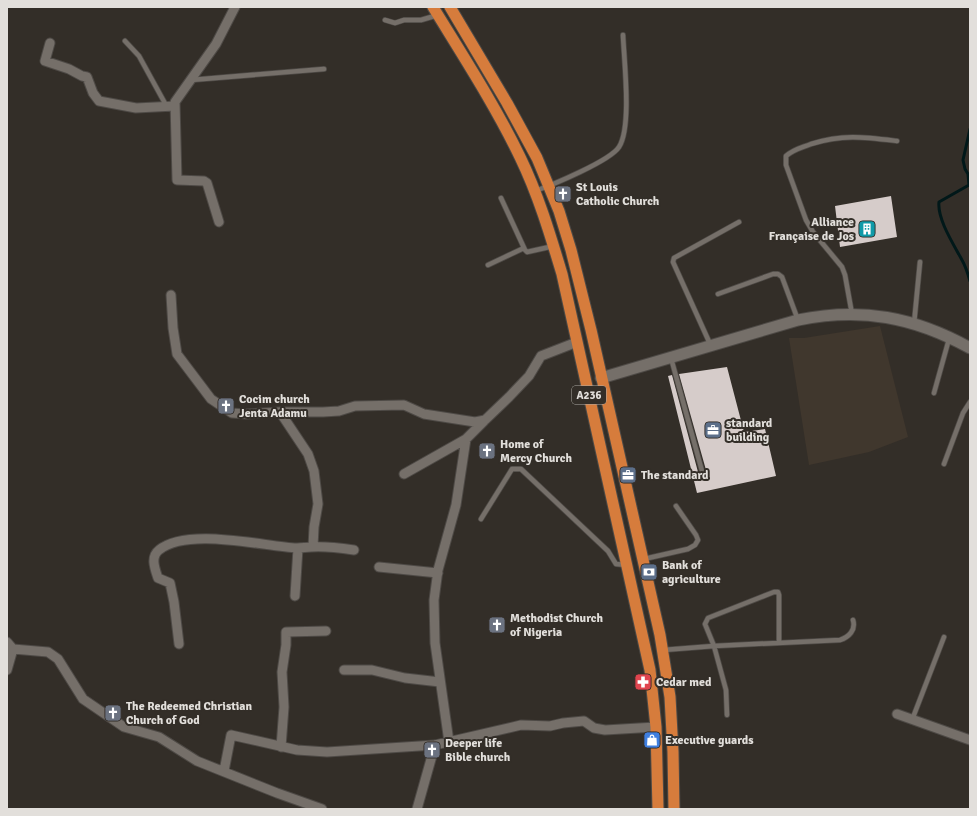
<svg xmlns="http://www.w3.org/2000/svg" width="977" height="816" viewBox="0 0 977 816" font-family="Signika,sans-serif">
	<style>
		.built { fill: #40372d }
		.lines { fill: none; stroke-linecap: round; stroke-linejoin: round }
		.stream { stroke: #011819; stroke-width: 3 }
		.building { fill: #d6ccca }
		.service-casing { stroke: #4e4a46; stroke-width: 6 }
		.minor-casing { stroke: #4e4a46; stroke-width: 11 }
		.tertiary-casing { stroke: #4e4a46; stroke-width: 13 }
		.trunk-casing { stroke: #4e4a46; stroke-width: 13 }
		.service { stroke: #756f69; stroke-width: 4.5 }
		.minor { stroke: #756f69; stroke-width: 9 }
		.tertiary { stroke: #756f69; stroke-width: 11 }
		.trunk { stroke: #d67c3c; stroke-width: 11 }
		.labels { text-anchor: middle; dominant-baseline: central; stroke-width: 4; stroke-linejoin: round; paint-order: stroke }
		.shield { fill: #332e28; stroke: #aeaaa5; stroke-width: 1 }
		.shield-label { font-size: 11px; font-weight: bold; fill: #e2dfdb }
		.poi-label { font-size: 12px; font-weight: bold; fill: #e2dfdb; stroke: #332e28; text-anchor: start }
	</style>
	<rect width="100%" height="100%" fill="#332e28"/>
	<!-- built -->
	<path class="built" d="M880 326 908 437 869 452 809 465 789 338H804Z"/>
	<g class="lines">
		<!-- stream -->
		<path class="stream" d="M970 129 963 160 965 169 968 174 969 185 939 202C937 219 954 245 962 260 966 267 968 274 970 281"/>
	</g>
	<!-- building -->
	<path class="building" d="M891 196 897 237 840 247 835 206Z
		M727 367 744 432 765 429 776 476 697 493 668 376 672 375 698 472 703 475 705 473 706 470 679 374Z"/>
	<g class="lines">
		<!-- service casing -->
		<g class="service-casing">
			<path id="service" d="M385 20 395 23 404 20H421L438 15
				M125 41 139 56 167 107
				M191 80 324 69
				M535 191C552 185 610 161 619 147 632 127 624 60 623 35
				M501 198 525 250 527 252 554 246
				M488 265 524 248
				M718 294 773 274H778L782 277 798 320
				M852 314 845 275 842 267 813 232 806 220 786 165V156C794 149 801 148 811 144 843 134 864 137 897 141
				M914 324 920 262
				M711 346 673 262 674 258 739 222
				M671 358 702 471
				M934 393 949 339
				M944 464 963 413 970 402
				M481 519 512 469H521L608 551 616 564 626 565
				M644 559 688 549 695 545 698 540 696 535 676 506
				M663 650 714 646 705 624 708 618 774 592H778L779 595V643
				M727 715 726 690 714 646 840 640C849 637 856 630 853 620
				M912 720 944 637"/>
		</g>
		<!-- minor casing -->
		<g class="minor-casing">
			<path id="minor" d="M50 43 45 61 69 69 82 76 87 77 93 93 99 101 136 108 175 106
				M219 222 207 183 204 181 177 180 175 102 216 44 235 7
				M171 295 173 328 177 354 211 399 232 413 246 414 280 412H323L339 411 355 406 404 405 424 414 475 422 485 420 509 397 529 376 541 356 577 342
				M280 412 308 454 314 471 318 504 314 527 313 547
				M404 474 466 439 484 421
				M379 567 438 573
				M295 596 298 548
				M7 642 13 649 48 652 58 659 83 699 124 727 159 737 197 761 277 793 322 809
				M179 644 174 602 170 583 158 578C155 569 150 557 159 550 187 527 262 546 297 548 302 548 307 547 312 547 326 546 340 548 354 550
				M7 670 13 649
				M344 670H372L405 678 440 682
				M897 714 970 740
				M449 742 435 643 434 600 438 570 456 505 466 439
				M281 747 284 707 282 672 286 645V632L326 631
				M224 771 231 735 297 750 327 752 435 745 521 725 550 726 563 723 584 721 594 728 605 730 656 727
				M417 809 435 745"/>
		</g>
		<!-- tertiary casing -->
		<g class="tertiary-casing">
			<path id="tertiary" d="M601 378 798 320C861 307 914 317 970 348"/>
		</g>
		<!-- trunk casing -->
		<g class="trunk-casing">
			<path id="trunk" d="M433 7C463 56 495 105 520 157 538 194 550 234 562 274L650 670 656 727 658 809
				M450 7 507 103 537 158 559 211 571 250 591 330 660 635 670 697 673 752 674 809"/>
		</g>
		<!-- service -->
		<use href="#service" class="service"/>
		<!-- minor -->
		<use href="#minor" class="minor"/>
		<!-- tertiary -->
		<use href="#tertiary" class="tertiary"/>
		<!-- trunk -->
		<use href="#trunk" class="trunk"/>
	</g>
	<!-- icons -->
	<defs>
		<g id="church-square" transform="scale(0.9)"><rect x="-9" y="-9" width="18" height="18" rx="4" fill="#6b7280" stroke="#332e28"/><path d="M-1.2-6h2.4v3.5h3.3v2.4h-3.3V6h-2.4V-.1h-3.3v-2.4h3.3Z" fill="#fff"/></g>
		<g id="building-square" transform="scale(0.9)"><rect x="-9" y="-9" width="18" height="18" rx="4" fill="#0f9aa8" stroke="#332e28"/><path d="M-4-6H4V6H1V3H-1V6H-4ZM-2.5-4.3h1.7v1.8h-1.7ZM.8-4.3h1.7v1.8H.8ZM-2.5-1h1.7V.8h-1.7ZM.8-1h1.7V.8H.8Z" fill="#fff"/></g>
		<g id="office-square" transform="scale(0.9)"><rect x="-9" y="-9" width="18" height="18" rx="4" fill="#5c6f8a" stroke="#332e28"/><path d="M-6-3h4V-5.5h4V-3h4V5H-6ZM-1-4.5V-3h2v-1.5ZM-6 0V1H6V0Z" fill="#fff"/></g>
		<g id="bank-square" transform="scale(0.9)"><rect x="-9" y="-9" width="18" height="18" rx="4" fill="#5c6f8a" stroke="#332e28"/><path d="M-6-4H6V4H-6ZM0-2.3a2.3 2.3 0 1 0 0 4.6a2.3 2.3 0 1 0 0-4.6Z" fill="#fff"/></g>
		<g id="pharmacy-square" transform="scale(0.9)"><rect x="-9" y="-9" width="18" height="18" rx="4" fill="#e0444e" stroke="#332e28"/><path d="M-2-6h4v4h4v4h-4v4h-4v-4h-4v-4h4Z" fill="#fff"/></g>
		<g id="shop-square" transform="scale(0.9)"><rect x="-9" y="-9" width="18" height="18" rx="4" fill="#3f7fe0" stroke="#332e28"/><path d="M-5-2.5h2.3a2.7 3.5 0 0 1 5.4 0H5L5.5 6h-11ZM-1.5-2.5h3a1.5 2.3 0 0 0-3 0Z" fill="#fff"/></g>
	</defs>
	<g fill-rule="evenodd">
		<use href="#church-square" x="563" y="194"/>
		<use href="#building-square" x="867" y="229"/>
		<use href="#church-square" x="226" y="406"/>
		<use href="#office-square" x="713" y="430"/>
		<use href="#church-square" x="487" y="451"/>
		<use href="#office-square" x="628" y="475"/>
		<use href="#bank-square" x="649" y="572"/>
		<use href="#church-square" x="497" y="625"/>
		<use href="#pharmacy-square" x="643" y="682"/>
		<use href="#church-square" x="113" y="713"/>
		<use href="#shop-square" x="652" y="740"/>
		<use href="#church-square" x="432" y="750"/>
	</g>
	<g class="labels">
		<!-- shield labels -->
		<rect class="shield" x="572" y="386" width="34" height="18" rx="3"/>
		<g class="shield-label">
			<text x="589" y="395">A236</text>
		</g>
		<!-- poi labels -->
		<g class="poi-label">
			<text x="576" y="187">St Louis<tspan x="576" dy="14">Catholic Church</tspan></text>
			<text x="854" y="222" text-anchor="end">Alliance<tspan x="854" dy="14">Française de Jos</tspan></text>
			<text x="239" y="399">Cocim church<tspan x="239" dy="14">Jenta Adamu</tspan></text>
			<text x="726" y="423">standard<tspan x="726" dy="14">building</tspan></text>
			<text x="500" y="444">Home of<tspan x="500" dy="14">Mercy Church</tspan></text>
			<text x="641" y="475">The standard</text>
			<text x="662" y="565">Bank of<tspan x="662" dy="14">agriculture</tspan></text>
			<text x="510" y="618">Methodist Church<tspan x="510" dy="14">of Nigeria</tspan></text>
			<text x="656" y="682">Cedar med</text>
			<text x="126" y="706">The Redeemed Christian<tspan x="126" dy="14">Church of God</tspan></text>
			<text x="665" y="740">Executive guards</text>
			<text x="445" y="743">Deeper life<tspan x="445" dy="14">Bible church</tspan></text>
		</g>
	</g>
	<!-- border -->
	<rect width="977" height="816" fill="none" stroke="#e2dfdb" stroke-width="16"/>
</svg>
